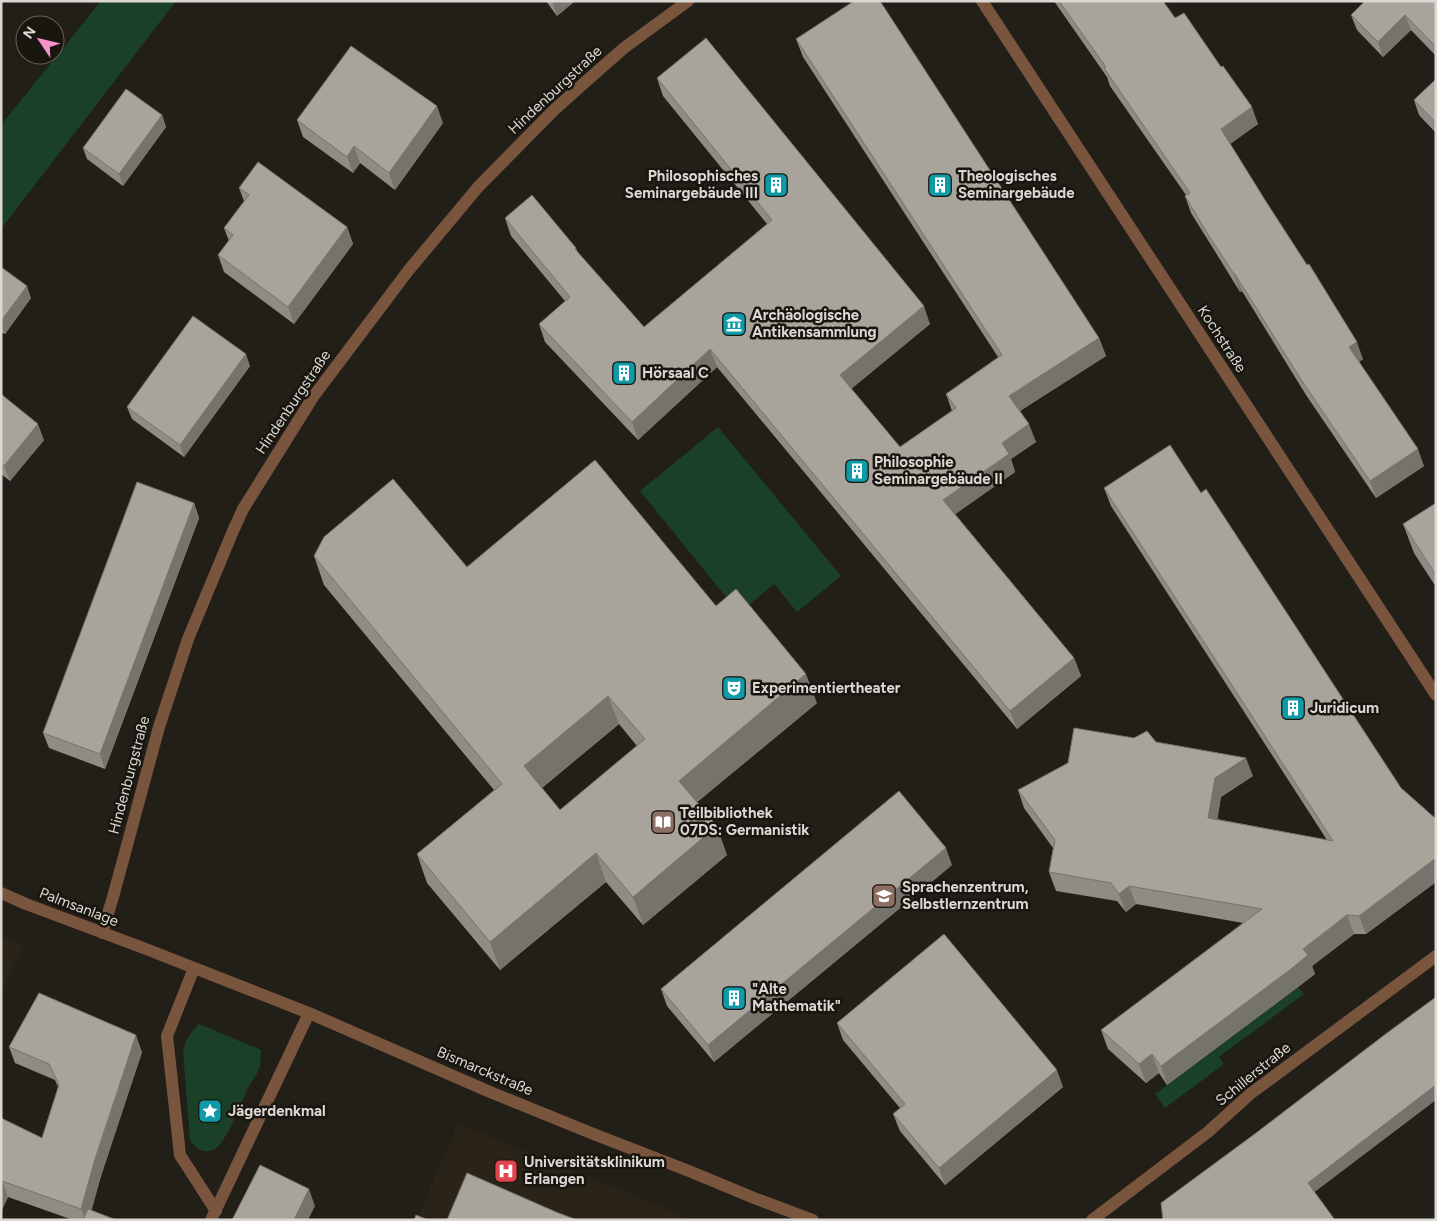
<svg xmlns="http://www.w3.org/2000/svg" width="1437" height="1221" viewBox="0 0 1437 1221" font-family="Figtree,sans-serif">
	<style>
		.built { fill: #2a2317 }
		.green { fill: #1a4127 }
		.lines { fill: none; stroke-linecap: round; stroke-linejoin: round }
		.minor { stroke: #79553d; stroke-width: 12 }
		.wall { fill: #908c85; fill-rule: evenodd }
		.shaded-wall { fill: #76726c }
		.building { fill: #a8a39b; stroke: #76726c; fill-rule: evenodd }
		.labels { text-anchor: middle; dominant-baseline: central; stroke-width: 5; stroke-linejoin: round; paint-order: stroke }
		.street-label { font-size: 15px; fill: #dbd8d4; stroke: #19150f }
		.poi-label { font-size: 15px; font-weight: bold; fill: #dbd8d4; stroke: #19150f; text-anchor: start }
	</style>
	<rect width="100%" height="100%" fill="#221e18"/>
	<!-- built -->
	<path class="built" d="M1 936 24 946 1 992Z
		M458 1123 695 1220H416Z"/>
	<!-- green -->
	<path class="green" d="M101 1H176L1 229V125Z
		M718 427 841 576 797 612 774 584 739 613 640 491Z
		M1298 987 1304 994 1219 1057 1224 1064 1165 1108 1155 1094Z
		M199 1024 261 1050C260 1055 261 1061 260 1066 258 1074 251 1082 247 1090 240 1105 227 1143 213 1150 202 1154 196 1148 190 1140L183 1051C186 1039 191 1032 199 1024Z"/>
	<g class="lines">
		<!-- minor -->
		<path class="minor" d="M982 1 1436 695
			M1 893 26 904 146 949 309 1013 490 1092 596 1135 689 1171 754 1198 813 1220
			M102 933 113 897 159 727 188 639 233 531 243 509 313 397 408 271 479 186 554 110 583 84 624 48 688 1
			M194 968 167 1036 180 1155 216 1211
			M211 1220 309 1013
			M1092 1220 1208 1132 1250 1094 1436 956"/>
	</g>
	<!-- wall -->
	<path class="wall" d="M546 1H575L557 16Z
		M1054 1H1163L1175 18 1258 124 1230 144 1363 359 1359 362 1424 466 1376 498 1306 395 1242 291 1240 292 1216 253 1191 213 1185 196 1186 195 1110 86 1107 77Z
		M1436 1V56L1411 30 1383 57 1357 30 1351 15Z
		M796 39 1099 338 1106 356 1020 411 1036 442 1011 459 1015 472 955 514 1074 658 1081 676 1017 729 717 367 638 440 545 342 539 324 565 301 511 236 505 218 576 248 578 253 644 327 767 224 663 96 657 78 930 324 851 389 900 447 952 411 946 394 998 357 803 57Z
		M1436 79V133L1419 115 1414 100Z
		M162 115 166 127 123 186 87 159 83 148Z
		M297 120 443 123 395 190 360 163 353 173 303 137Z
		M239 188 347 227 353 244 294 324 224 272 218 255 229 241 224 228 244 201Z
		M1 267 31 298 5 334 1 332Z
		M250 366 184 457 132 419 127 407Z
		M1 394 44 440 10 481 1 474Z
		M1104 488 1201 493 1401 788 1436 819V882L1366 934H1354L1312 966 1315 974 1298 987 1167 1085 1159 1073 1146 1083 1108 1049 1101 1030 1243 923 1136 904 1126 912 1117 901 1056 891 1049 872 1053 848 1024 808 1018 790 1156 742 1253 776 1221 797 1217 819 1327 840 1111 506Z
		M194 503 199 518 105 769 49 748 43 733Z
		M1436 503V587L1414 553 1403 524Z
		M314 556 467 567 716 606 817 703 697 802 727 855 643 925 606 882 500 970 427 883 417 854 494 790 324 585ZM619 724 637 746 560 810 542 788Z
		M952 865 714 1062 667 1006 661 989Z
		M837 1023 1063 1087 945 1185 900 1131 893 1114 900 1108 843 1040Z
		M9 1047 142 1052 101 1176 91 1210 116 1220H73L8 1197 1 1212V1118L42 1138 58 1087 55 1080 15 1063Z"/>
	<!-- shaded-wall -->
	<path class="shaded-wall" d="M556 1H575L557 16 553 4Z
		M1405 15 1411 30 1383 57 1378 42Z
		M437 106 443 123 395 190 389 173Z
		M1252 107 1258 124 1227 146 1221 129Z
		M162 115 166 127 123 186 119 174Z
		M354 146 360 163 353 173 347 157Z
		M347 227 353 244 294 324 288 307Z
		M1234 274H1235L1242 291 1240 292Z
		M27 286 31 298 5 334 1 325V321Z
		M924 306 930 324 846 393 840 375Z
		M1099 338 1106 356 1015 414 1009 396Z
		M1357 342 1363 359 1356 364 1349 347Z
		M710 349 717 367 638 440 632 422Z
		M246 354 250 366 184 457 180 445Z
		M38 424 44 440 10 481 4 466Z
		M1029 424 1036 442 1011 459 1015 472 950 518 943 500 1002 443Z
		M1418 449 1424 466 1376 498 1370 481Z
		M194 503 199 518 105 769 100 754Z
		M1074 658 1081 676 1017 729 1010 711Z
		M806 674 817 703 689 809 679 781Z
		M608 696 619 724 534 794 524 766Z
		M1246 758 1253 776 1221 797 1215 836 1208 818 1215 778Z
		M717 826 727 855 643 925 633 897Z
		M946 848 952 865 714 1062 708 1045Z
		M596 853 606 882 500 970 490 942Z
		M1436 858V882L1366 934 1359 916Z
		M1129 886 1136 904 1126 912 1119 894Z
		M1347 915 1354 934 1312 966 1315 974 1298 987 1167 1085 1161 1066 1303 949Z
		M136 1035 142 1052 101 1176 89 1220H85L81 1209 95 1159Z
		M1152 1054 1159 1073 1146 1083 1139 1064Z
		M1057 1070 1063 1087 945 1185 939 1168Z
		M1436 1085V1100L1312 1194 1308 1183Z
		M2 1181 8 1197 1 1212V1183Z
		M309 1189 315 1206 308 1220H294Z"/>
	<!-- building -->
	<path class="building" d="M854 1H880L1099 338 1009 396 1029 424 1002 443 1009 454 943 500 1074 658 1010 711 710 349 632 422 539 324 570 297 505 218 532 195 576 248 575 249 644 327 772 220 657 78 706 38 924 306 840 375 900 447 956 408 946 394 1002 355 796 39Z
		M1059 1H1163L1175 18 1184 13 1221 67 1223 66 1252 107 1221 129 1265 200 1307 265 1309 264 1357 342 1349 347 1418 449 1370 481 1300 378 1235 274H1234L1209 236 1185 196 1190 193 1104 68 1106 67Z
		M1365 1H1436V47L1405 15 1378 42 1351 15Z
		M351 46 437 106 389 173 354 146 347 157 297 120Z
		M1436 79V123L1414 100Z
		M126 89 162 115 119 174 83 148Z
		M258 162 347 227 288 307 218 255 233 235 224 228 249 195 239 188Z
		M1 267 27 286 1 321Z
		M193 316 246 354 180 445 127 407Z
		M1 394 38 424 4 466 1 463Z
		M1170 445 1201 493 1206 489 1401 788 1436 819V858L1359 916 1347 915 1303 949 1308 955 1291 969 1161 1066 1152 1054 1139 1064 1101 1030 1262 909 1129 886 1119 894 1111 883 1049 872 1055 840 1018 790 1068 763 1074 728 1134 738 1147 731 1156 742 1246 758 1215 778 1208 818 1333 841 1104 488Z
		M595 460 716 606 736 589 806 674 679 781 717 826 633 897 596 853 490 942 417 854 502 784 314 556 324 537 393 479 467 567ZM608 696 645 739 560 810 524 766Z
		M137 482 194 503 100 754 43 733Z
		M1436 503V575L1403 524Z
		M899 791 946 848 708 1045 661 989Z
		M944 934 1057 1070 939 1168 893 1114 905 1104 837 1023Z
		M39 993 136 1035 95 1159 81 1209 2 1181 1 1183V1118L42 1138 59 1085 49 1064 9 1047Z
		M1436 997V1085L1308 1183 1335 1220H1163L1161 1203 1256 1133 1387 1033Z
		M260 1165 309 1189 294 1220H232Z
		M467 1173 556 1212 577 1220H447Z
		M88 1209 116 1220H83Z
		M416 1215 428 1220H414Z"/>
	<!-- icons -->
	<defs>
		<g id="building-square" transform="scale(1.25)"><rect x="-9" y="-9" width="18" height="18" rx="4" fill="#0f9aa8" stroke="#19150f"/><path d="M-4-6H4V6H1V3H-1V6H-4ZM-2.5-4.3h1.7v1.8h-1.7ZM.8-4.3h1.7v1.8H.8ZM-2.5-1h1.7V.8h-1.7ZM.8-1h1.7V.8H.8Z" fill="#fff"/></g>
		<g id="museum-square" transform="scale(1.25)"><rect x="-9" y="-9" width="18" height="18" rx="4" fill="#0f9aa8" stroke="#19150f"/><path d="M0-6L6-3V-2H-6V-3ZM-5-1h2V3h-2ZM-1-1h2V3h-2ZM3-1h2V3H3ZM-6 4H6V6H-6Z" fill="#fff"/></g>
		<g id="theatre-square" transform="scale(1.25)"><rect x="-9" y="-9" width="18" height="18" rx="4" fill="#0f9aa8" stroke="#19150f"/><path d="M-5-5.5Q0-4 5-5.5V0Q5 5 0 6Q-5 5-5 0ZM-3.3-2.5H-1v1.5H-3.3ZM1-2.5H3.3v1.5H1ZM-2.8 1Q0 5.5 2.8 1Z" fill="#fff"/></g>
		<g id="library-square" transform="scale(1.25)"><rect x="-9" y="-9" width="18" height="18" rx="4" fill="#8d6e63" stroke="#19150f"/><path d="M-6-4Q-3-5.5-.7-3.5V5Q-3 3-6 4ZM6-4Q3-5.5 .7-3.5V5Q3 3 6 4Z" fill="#fff"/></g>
		<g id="university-square" transform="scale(1.25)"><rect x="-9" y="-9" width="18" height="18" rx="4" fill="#8d6e63" stroke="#19150f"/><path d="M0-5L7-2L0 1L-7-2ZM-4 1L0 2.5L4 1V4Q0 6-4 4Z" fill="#fff"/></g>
		<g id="sight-square" transform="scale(1.25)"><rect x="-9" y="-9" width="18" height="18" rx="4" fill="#0f9aa8" stroke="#19150f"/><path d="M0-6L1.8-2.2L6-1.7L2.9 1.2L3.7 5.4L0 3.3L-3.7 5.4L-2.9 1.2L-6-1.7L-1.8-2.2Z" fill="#fff"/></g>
		<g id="hospital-square" transform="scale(1.25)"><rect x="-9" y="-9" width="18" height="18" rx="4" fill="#e0444e" stroke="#19150f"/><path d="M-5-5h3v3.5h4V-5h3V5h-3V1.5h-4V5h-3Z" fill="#fff"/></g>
	</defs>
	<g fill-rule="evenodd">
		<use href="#building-square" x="776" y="185"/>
		<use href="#building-square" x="940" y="185"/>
		<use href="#museum-square" x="734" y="324"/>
		<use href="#building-square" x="624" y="373"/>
		<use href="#building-square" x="857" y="471"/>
		<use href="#theatre-square" x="734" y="688"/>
		<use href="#building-square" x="1293" y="708"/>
		<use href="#library-square" x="663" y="822"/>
		<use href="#university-square" x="884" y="896"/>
		<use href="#building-square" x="734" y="998"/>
		<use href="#sight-square" x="210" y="1111"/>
		<use href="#hospital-square" x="506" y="1171"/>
	</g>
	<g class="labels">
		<!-- street labels -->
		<g class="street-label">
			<text transform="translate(555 90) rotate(-43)">Hindenburgstraße</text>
			<text transform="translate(1222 339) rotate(57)">Kochstraße</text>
			<text transform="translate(293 402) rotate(-56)">Hindenburgstraße</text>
			<text transform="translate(129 775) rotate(-75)">Hindenburgstraße</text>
			<text transform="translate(79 907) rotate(21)">Palmsanlage</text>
			<text transform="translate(485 1071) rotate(23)">Bismarckstraße</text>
			<text transform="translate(1253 1074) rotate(-39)">Schillerstraße</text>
		</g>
		<!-- poi labels -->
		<g class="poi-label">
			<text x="758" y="176" text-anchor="end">Philosophisches<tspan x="758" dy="17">Seminargebäude III</tspan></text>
			<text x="958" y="176">Theologisches<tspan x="958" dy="17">Seminargebäude</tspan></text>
			<text x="752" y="315">Archäologische<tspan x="752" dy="17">Antikensammlung</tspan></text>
			<text x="642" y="373">Hörsaal C</text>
			<text x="874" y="462">Philosophie<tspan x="874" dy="17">Seminargebäude II</tspan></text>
			<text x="752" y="688">Experimentiertheater</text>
			<text x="1310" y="708">Juridicum</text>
			<text x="680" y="813">Teilbibliothek<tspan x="680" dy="17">07DS: Germanistik</tspan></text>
			<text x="902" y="887">Sprachenzentrum,<tspan x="902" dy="17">Selbstlernzentrum</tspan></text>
			<text x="752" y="989">"Alte<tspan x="752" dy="17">Mathematik"</tspan></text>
			<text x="228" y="1111">Jägerdenkmal</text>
			<text x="524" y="1162">Universitätsklinikum<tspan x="524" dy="17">Erlangen</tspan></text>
		</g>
	</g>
	<!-- border -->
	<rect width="1437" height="1221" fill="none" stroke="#dbd8d4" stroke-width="5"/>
	<!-- north arrow -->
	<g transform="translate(40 40) rotate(305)"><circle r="24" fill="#19150f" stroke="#67635e"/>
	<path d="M0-4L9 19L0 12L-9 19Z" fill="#f890cb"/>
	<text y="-8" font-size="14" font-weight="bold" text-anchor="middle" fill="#dbd8d4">N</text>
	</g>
</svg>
